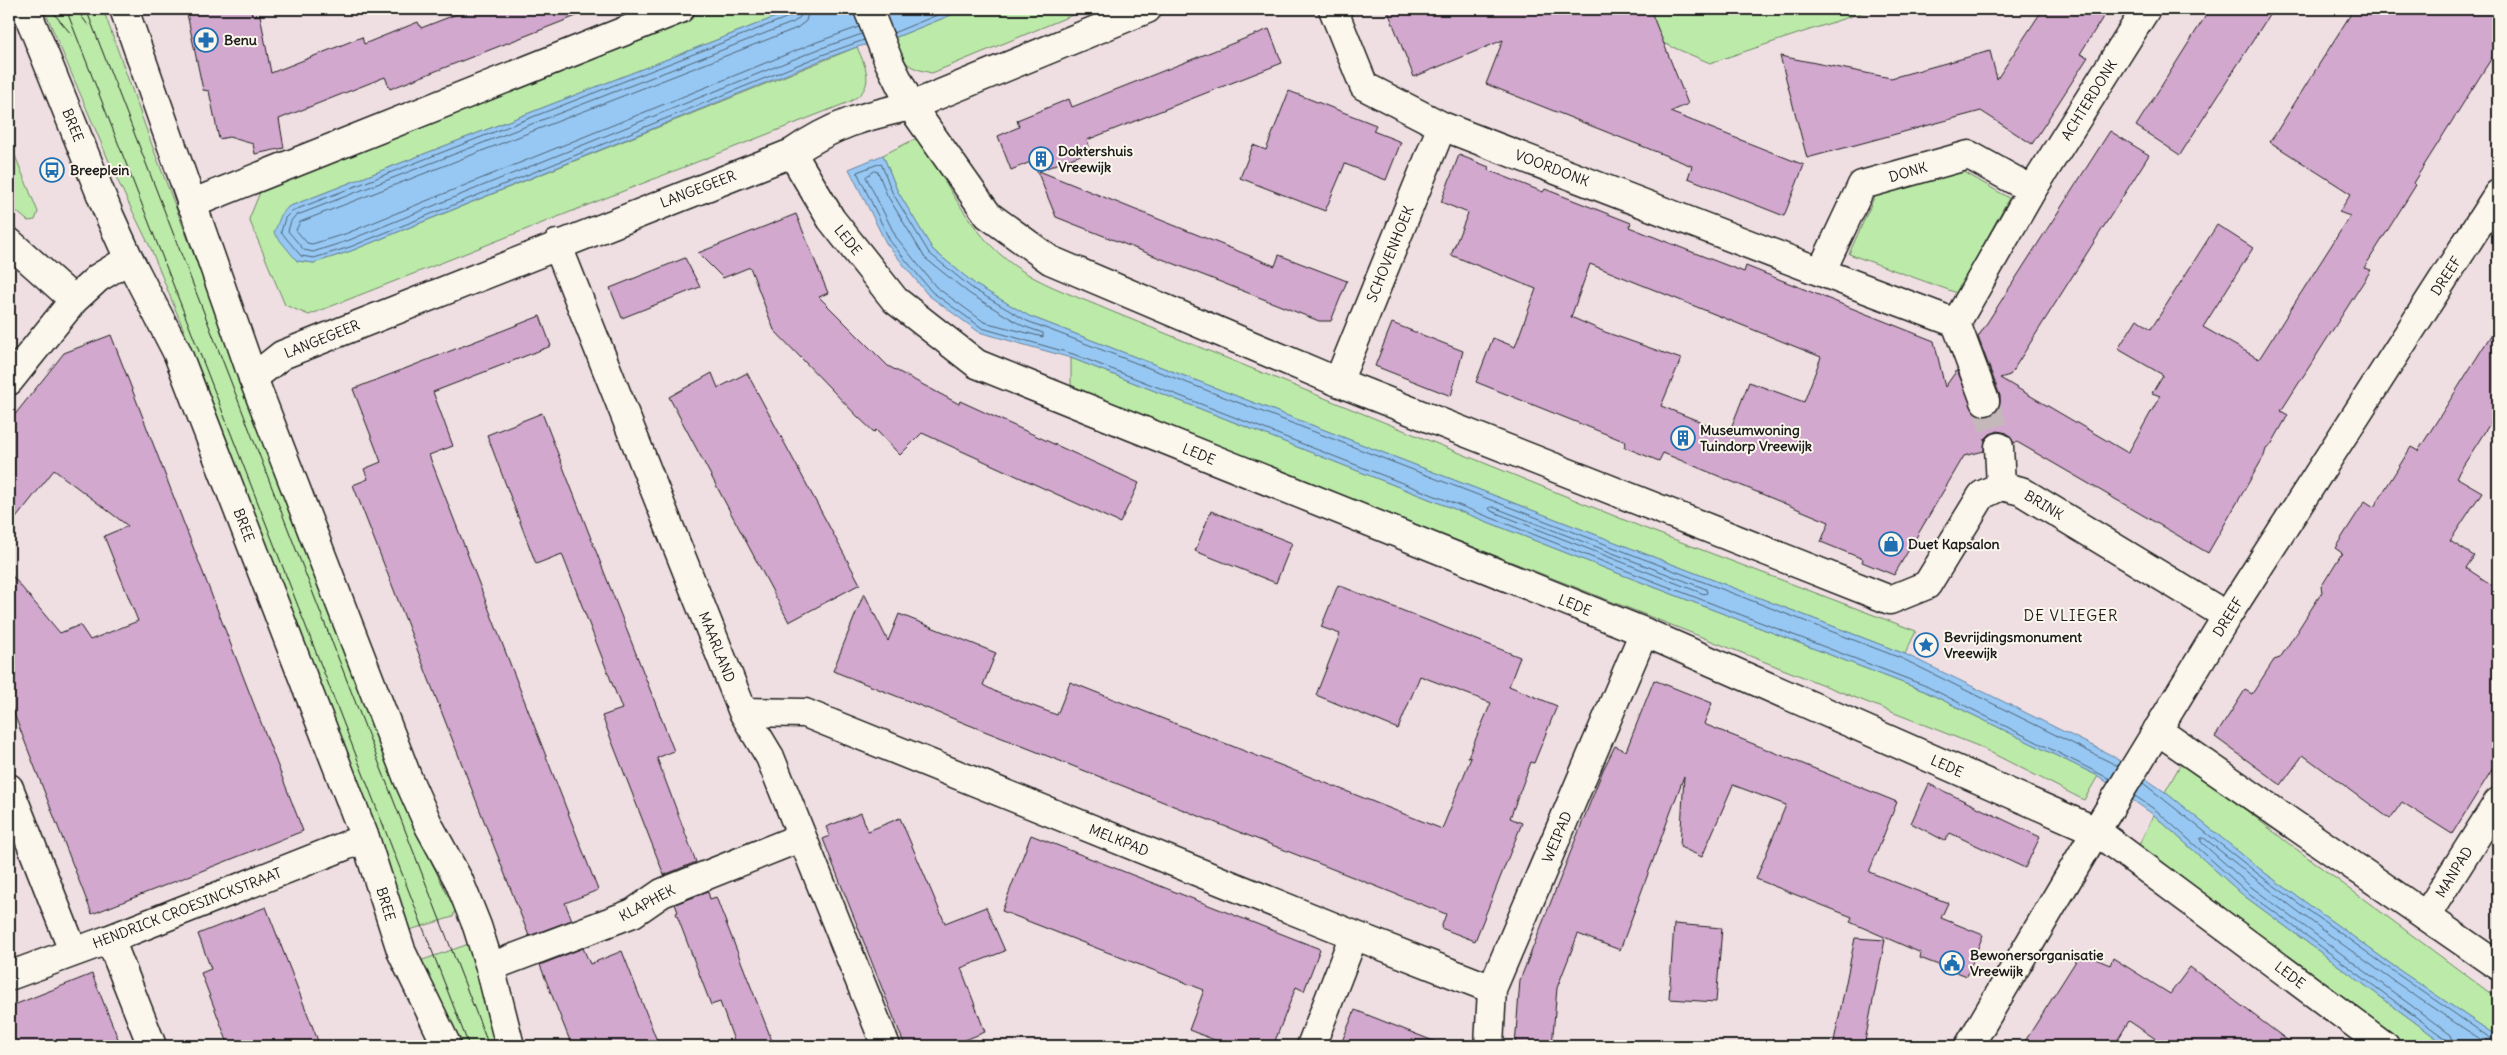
<svg xmlns="http://www.w3.org/2000/svg" width="2507" height="1055" viewBox="0 0 2507 1055" font-family="Delius,sans-serif">
	<style>
		.green { fill: #bceba9; stroke: #6c8462 }
		.water { fill: #97c8f4; stroke: #66839e }
		.lines { fill: none; stroke-linecap: round; stroke-linejoin: round }
		.shore { stroke: #4d6172; stroke-width: 1 }
		.building { fill: #d2a8ce; stroke: #1c1c1c; fill-rule: evenodd }
		.minor-tunnel { stroke: #c5b8bb; stroke-width: 28; stroke-dasharray: 28 14; stroke-linecap: butt }
		.minor-casing { stroke: #1c1c1c; stroke-width: 31 }
		.major-casing { stroke: #1c1c1c; stroke-width: 31 }
		.minor { stroke: #fbf7ec; stroke-width: 28 }
		.major { stroke: #fbf7ec; stroke-width: 28 }
		.tram { stroke: #1c1c1c; stroke-width: 1 }
		.labels { text-anchor: middle; dominant-baseline: central; stroke-width: 4; stroke-linejoin: round; paint-order: stroke }
		.poi-label { font-size: 14px; font-weight: bold; fill: #1c1c1c; stroke: #fbf7ec; text-anchor: start }
		.street-label { font-size: 14px; fill: #1c1c1c; stroke: #fbf7ec }
		.neighbourhood-label { font-size: 15px; letter-spacing: 1px; fill: #1c1c1c; stroke: #fbf7ec }
	</style>
	<rect width="100%" height="100%" fill="#efdfe3"/>
	<filter id="ink" filterUnits="userSpaceOnUse"><feTurbulence type="fractalNoise" baseFrequency=".02" numOctaves="2"/><feDisplacementMap in="SourceGraphic" scale="10" xChannelSelector="R" yChannelSelector="G"/><feConvolveMatrix kernelMatrix="1 2 1 2 8 2 1 2 1" color-interpolation-filters="sRGB"/></filter>
	<g filter="url(#ink)">
		<!-- green -->
		<path class="green" d="M44 9H103L153 148 392 772 419 837 455 910 453 917 406 931 402 923 389 867 374 823 204 380 151 249 114 173Z
			M707 9H796L288 207 297 261 314 263 351 251 857 47C867 70 876 88 849 102L309 315 285 305 249 219 263 185Z
			M966 9H1087L932 73C905 67 903 63 894 38Z
			M1606 9H1873L1710 63 1663 43Z
			M919 137C948 185 975 243 1024 272 1050 288 1081 298 1108 310L1644 528 1916 631 1905 654 1029 316 976 285 933 250 897 190 883 155Z
			M9 141 38 212 35 220 28 221 9 205V191L13 185 9 181Z
			M1959 169 2009 198 1957 293 1849 254 1877 191Z
			M1071 358 1607 569 1924 691 2098 776 2084 800 1978 746 1121 408 1071 385Z
			M2183 760 2284 840 2498 999V1037L2402 972 2265 873 2165 792Z
			M2154 815 2243 895 2447 1046H2405L2137 849Z
			M469 944 499 1046H460L417 962Z"/>
		<!-- water -->
		<path class="water" d="M796 9H966L894 38 857 47 824 59 351 251 314 263 297 261 274 233 281 215 288 207Z
			M883 155 897 190 933 250 976 285 1029 316 1905 654 1988 694 2111 755 2165 792 2265 873 2402 972 2498 1037V1046H2447L2243 895 2154 815 2098 776 1924 691 1607 569 1071 358 979 332 928 295 886 243 849 169Z"/>
		<g class="lines">
			<!-- shore -->
			<path class="shore" d="M795 9 791 16 292 211 285 218 281 232 301 256 314 258 350 247 822 55 864 40
				M801 9 800 17 794 22 295 216 291 221 288 231 304 250 313 252 347 241 819 49 862 34
				M809 9 806 21 797 28 300 222 296 230 307 243 312 244 345 234 817 42 859 27
				M893 33 952 9
				M875 171 878 172 887 195 925 258 970 294 1023 326 1043 333V337L984 322 936 287 896 237 866 177Z
				M1493 507 1706 589 1707 593 1704 594 1491 511 1489 508Z
				M2110 779 1926 686 1609 564 1073 354 982 328 932 292 890 241 857 172 881 163 892 192 929 253 973 289 1027 321 1903 659 2118 766
				M2143 783 2262 877 2400 976 2493 1040 2498 1041
				M2135 796 2157 811 2246 891 2447 1040 2449 1046
				M2455 1046 2451 1035 2250 886 2201 842V838H2204C2296 912 2392 983 2491 1046"/>
		</g>
		<!-- building -->
		<path class="building" d="M186 9H251L252 16 260 15 271 73 362 37 364 44 418 22 421 28 470 9H588L589 11 390 89 385 77 279 119 284 148 255 154 253 144 229 137 219 139 209 91 203 90Z
			M1387 9H1650L1688 104 1670 112 1804 165 1784 216 1688 178 1692 166 1486 84 1503 40 1414 77Z
			M2043 9H2108L2080 54 2088 57 2032 144 1981 111 1807 158 1780 56 1891 78 1990 51 1997 79Z
			M2210 9H2273L2180 155 2136 126Z
			M2354 9H2498V48L2413 183 2416 185 2364 268 2371 270 2281 411 2288 415 2271 445 2266 449 2264 456 2208 553 2017 442 2014 443 2007 433 1998 431 1990 434 1985 439 1984 451 1964 456 1894 575 1862 562 1863 559 1821 542 1829 522 1663 453 1659 461 1624 447 1626 442 1476 382 1493 338 1515 347 1536 289 1451 255 1468 213 1441 202 1459 155 1489 167 1488 170 1543 192 1545 189 1631 223 1629 227 1687 250 1744 272 1746 266 1934 341 1945 387 1957 370 1975 413 1982 416 1991 415 1997 411 2000 403V396L1978 337 2110 131 2149 155 2010 375 2000 378 2128 453 2160 396 2152 393 2163 375 2118 349 2137 319 2151 329 2217 225 2253 248 2203 327 2259 359 2350 216 2339 212 2351 194 2270 142ZM1590 264 1821 357 1804 402 1749 382 1729 433 1661 406 1681 359 1605 332 1571 317Z
			M1269 29 1282 63 1087 140 1091 151 1039 171 1275 266 1279 255 1347 281 1331 321H1319L1056 217 1033 161 1011 170 998 136 1019 127 1017 120 1069 99 1072 107Z
			M1289 91 1376 125 1373 131 1401 142 1386 180 1345 164 1325 211 1240 178 1253 145 1266 150Z
			M796 214 828 293 819 297 888 366 959 404 960 401 1139 483 1120 523 922 433 900 455 876 430 874 432 858 417 774 330 750 267 723 278 698 253Z
			M685 258 700 287 622 318 610 288Z
			M540 316 551 346 433 392 453 446 429 455 598 890 565 903 572 920 529 936 353 485 368 479 364 469 381 462 353 389Z
			M1392 323 1463 351 1451 396 1375 366Z
			M2498 324V411L2456 477 2482 492 2450 541 2474 556 2466 568 2498 589V760L2452 834 2402 802 2390 819 2303 755 2281 785 2215 737 2245 690 2252 694 2274 660 2280 658 2322 592 2321 587 2342 553 2335 548 2365 501 2374 507 2411 447 2418 451Z
			M111 335 303 831 92 914 9 701V572L60 633 80 625 90 640 138 621 104 536 128 526 54 470 9 527V422L64 353Z
			M712 373 718 388 747 373 860 584 789 622 669 397Z
			M542 413 674 751 657 758 696 862 664 875 602 716 622 709 562 554 536 564 487 435Z
			M1211 511 1292 543 1276 583 1195 551Z
			M1338 585 1520 657 1509 686 1557 706 1534 763 1531 762 1510 818 1522 823 1475 941 1441 928 1446 914 833 671 864 593 888 641 899 614 996 653 983 685 998 693 1057 715 1070 682 1442 829 1471 758 1468 757 1491 703 1420 676 1398 729 1316 695 1340 634 1321 627Z
			M1654 680 1712 703 1704 724 1897 802 1869 872 1948 903 1941 918 1983 935 1967 976 1920 958 1921 953 1850 922 1852 917 1756 879 1786 805 1733 785 1702 857 1680 847 1684 776 1620 950 1578 934 1557 988 1552 1046H1515L1520 980 1603 770 1615 746 1626 751Z
			M1929 784 2040 837 2025 868 1950 833 1945 841 1911 823Z
			M861 813 868 831 900 818 945 923 986 907 1005 951 961 968 985 1032 950 1046H905L823 839 830 836 826 827Z
			M1031 835 1320 949 1304 991 1296 987 1273 1046H1230L1189 1030 1204 990 1002 911Z
			M708 892 710 899 716 897 774 1046H736L720 1002 711 1005 676 913 678 912 675 904Z
			M266 907 320 1046H229L201 973 211 969 198 934Z
			M1674 924 1722 928 1716 1002 1669 999Z
			M1855 938 1885 940 1864 1046H1833Z
			M583 948 590 964 622 951 659 1046H572L540 965Z
			M2081 953 2110 965 2113 958 2170 994 2190 967 2295 1046H2166L2129 1021 2114 1046H2022Z
			M92 974 121 1046H9V1007Z
			M1355 1010 1441 1044V1046H1340Z"/>
		<g class="lines">
			<!-- minor-tunnel -->
			<path class="minor-tunnel" d="M1985 401 1999 447"/>
			<!-- minor casing -->
			<g class="minor-casing">
				<path id="minor" d="M868 9 889 62 911 106 988 215 1050 260 1338 382 1890 600 1927 585 1982 495 2001 486 2021 491 2227 616
					M1333 9 1364 86 1442 126 1821 272
					M792 153 831 219 895 300 977 364 1644 632 2096 831 2385 1046
					M1969 155 2032 190 1956 323 1821 272 1862 185Z
					M2032 190 2146 9
					M191 204 680 9
					M9 242 74 300
					M557 244 743 712 770 757 886 1046
					M1956 323 1985 401
					M253 378 282 355 792 153C832 125 864 116 911 106L1147 9
					M9 381 74 300 98 278 129 259
					M1338 382 1442 126
					M1999 447 2001 486
					M743 712 805 713 1354 935 1492 989
					M2157 730 2498 966
					M9 788 73 951
					M2426 916 2498 802
					M110 939 152 1046
					M490 967 633 913 662 893 802 837
					M9 976 110 939 365 838
					M1311 1046 1354 935
					M1489 1046 1492 989 1644 632
					M1969 1046 2096 831 2227 616 2498 194"/>
			</g>
			<!-- major casing -->
			<g class="major-casing">
				<path id="major" d="M26 9 110 217 129 259 177 352 365 838 402 953 447 1046
					M124 9 253 378 408 779 429 826 459 881 477 926 490 967 510 1046"/>
			</g>
			<!-- minor -->
			<use href="#minor" class="minor"/>
			<!-- major -->
			<use href="#major" class="major"/>
			<!-- tram -->
			<path class="tram" d="M50 9 72 35
				M66 9 469 1046
				M76 9 88 25
				M86 9 489 1046"/>
		</g>
	</g>
	<!-- icons -->
	<defs>
		<g id="pharmacy-ring" transform="scale(1.25)"><circle r="9.5" fill="#fbf7ec" stroke="#1f6fb2" stroke-width="1.5"/><path d="M-2-6h4v4h4v4h-4v4h-4v-4h-4v-4h4Z" fill="#1f6fb2"/></g>
		<g id="building-ring" transform="scale(1.25)"><circle r="9.5" fill="#fbf7ec" stroke="#1f6fb2" stroke-width="1.5"/><path d="M-4-6H4V6H1V3H-1V6H-4ZM-2.5-4.3h1.7v1.8h-1.7ZM.8-4.3h1.7v1.8H.8ZM-2.5-1h1.7V.8h-1.7ZM.8-1h1.7V.8H.8Z" fill="#1f6fb2"/></g>
		<g id="bus-ring" transform="scale(1.25)"><circle r="9.5" fill="#fbf7ec" stroke="#1f6fb2" stroke-width="1.5"/><path d="M-5-6H5V4H4V6H2V4H-2V6H-4V4H-5ZM-3.5-4V0h7V-4ZM-3.5 1.2v1.5H-2V1.2ZM2 1.2v1.5H3.5V1.2Z" fill="#1f6fb2"/></g>
		<g id="shop-ring" transform="scale(1.25)"><circle r="9.5" fill="#fbf7ec" stroke="#1f6fb2" stroke-width="1.5"/><path d="M-5-2.5h2.3a2.7 3.5 0 0 1 5.4 0H5L5.5 6h-11ZM-1.5-2.5h3a1.5 2.3 0 0 0-3 0Z" fill="#1f6fb2"/></g>
		<g id="sight-ring" transform="scale(1.25)"><circle r="9.5" fill="#fbf7ec" stroke="#1f6fb2" stroke-width="1.5"/><path d="M0-6L1.8-2.2L6-1.7L2.9 1.2L3.7 5.4L0 3.3L-3.7 5.4L-2.9 1.2L-6-1.7L-1.8-2.2Z" fill="#1f6fb2"/></g>
		<g id="civic-ring" transform="scale(1.25)"><circle r="9.5" fill="#fbf7ec" stroke="#1f6fb2" stroke-width="1.5"/><path d="M-.6-6.5H3V-4.5H.6V-3L4-1V1h2V6H-6V1h2V-1L-.6-3ZM-1.2 2.5V6h2.4V2.5Z" fill="#1f6fb2"/></g>
	</defs>
	<g fill-rule="evenodd">
		<use href="#pharmacy-ring" x="206" y="40"/>
		<use href="#building-ring" x="1041" y="159"/>
		<use href="#bus-ring" x="52" y="170"/>
		<use href="#building-ring" x="1683" y="438"/>
		<use href="#shop-ring" x="1891" y="544"/>
		<use href="#sight-ring" x="1926" y="645"/>
		<use href="#civic-ring" x="1952" y="963"/>
	</g>
	<g class="labels">
		<!-- poi labels -->
		<g class="poi-label">
			<text x="224" y="40">Benu</text>
			<text x="1058" y="151">Doktershuis<tspan x="1058" dy="16">Vreewijk</tspan></text>
			<text x="70" y="170">Breeplein</text>
			<text x="1700" y="430">Museumwoning<tspan x="1700" dy="16">Tuindorp Vreewijk</tspan></text>
			<text x="1908" y="544">Duet Kapsalon</text>
			<text x="1944" y="637">Bevrijdingsmonument<tspan x="1944" dy="16">Vreewijk</tspan></text>
			<text x="1970" y="955">Bewonersorganisatie<tspan x="1970" dy="16">Vreewijk</tspan></text>
		</g>
		<!-- street labels -->
		<g class="street-label">
			<text transform="translate(2089 100) rotate(-58)">ACHTERDONK</text>
			<text transform="translate(73 125) rotate(68)">BREE</text>
			<text transform="translate(1552 168) rotate(21)">VOORDONK</text>
			<text transform="translate(1908 172) rotate(-16)">DONK</text>
			<text transform="translate(698 189) rotate(-21)">LANGEGEER</text>
			<text transform="translate(848 240) rotate(51)">LEDE</text>
			<text transform="translate(1390 254) rotate(-68)">SCHOVENHOEK</text>
			<text transform="translate(2446 276) rotate(-57)">DREEF</text>
			<text transform="translate(322 339) rotate(-22)">LANGEGEER</text>
			<text transform="translate(1199 454) rotate(22)">LEDE</text>
			<text transform="translate(2044 505) rotate(31)">BRINK</text>
			<text transform="translate(244 525) rotate(69)">BREE</text>
			<text transform="translate(1575 605) rotate(22)">LEDE</text>
			<text transform="translate(2228 617) rotate(-58)">DREEF</text>
			<text transform="translate(717 647) rotate(68)">MAARLAND</text>
			<text transform="translate(1947 766) rotate(24)">LEDE</text>
			<text transform="translate(1557 837) rotate(-67)">WEIPAD</text>
			<text transform="translate(1119 840) rotate(22)">MELKPAD</text>
			<text transform="translate(2454 872) rotate(-58)">MANPAD</text>
			<text transform="translate(647 903) rotate(-28)">KLAPHEK</text>
			<text transform="translate(386 904) rotate(73)">BREE</text>
			<text transform="translate(187 908) rotate(-21)">HENDRICK CROESINCKSTRAAT</text>
			<text transform="translate(2290 975) rotate(37)">LEDE</text>
		</g>
		<!-- neighbourhood labels -->
		<g class="neighbourhood-label">
			<text x="2071" y="615">DE VLIEGER</text>
		</g>
	</g>
	<!-- margin -->
	<rect width="2507" height="1055" fill="none" stroke="#fbf7ec" stroke-width="30"/>
	<rect x="15" y="15" width="2477" height="1025" fill="none" stroke="#1c1c1c" stroke-width="2" filter="url(#ink)"/>
</svg>
